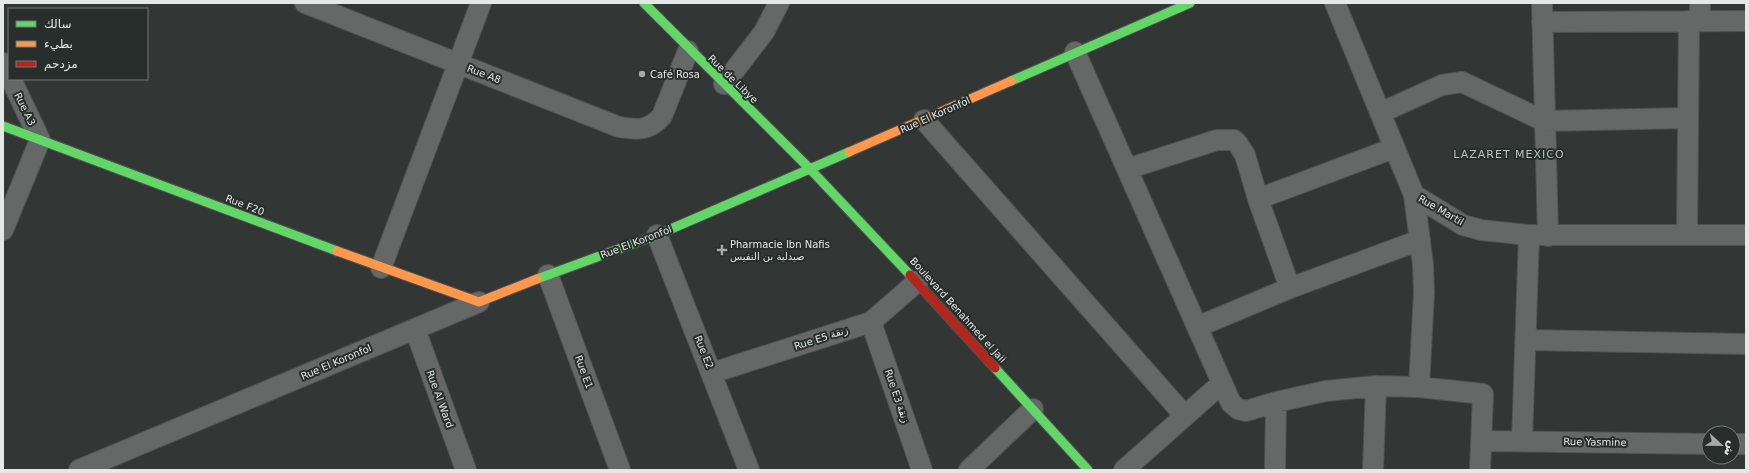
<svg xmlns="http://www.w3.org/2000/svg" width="1749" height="473" viewBox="0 0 1749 473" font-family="'DejaVu Sans','Noto Naskh Arabic',sans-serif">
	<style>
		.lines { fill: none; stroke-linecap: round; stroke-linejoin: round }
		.street-casing { stroke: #4f5351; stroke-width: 22 }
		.fast-casing { stroke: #4f5351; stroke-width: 11 }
		.slow-casing { stroke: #4f5351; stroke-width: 11 }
		.jam-casing { stroke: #4f5351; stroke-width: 11 }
		.street { stroke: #666867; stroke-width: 20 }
		.fast { stroke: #63d668; stroke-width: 9 }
		.slow { stroke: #ff974d; stroke-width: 9 }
		.jam { stroke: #b3261e; stroke-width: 9 }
		.poi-dot { fill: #a6aaa9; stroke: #272e2b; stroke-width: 1.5 }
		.labels { text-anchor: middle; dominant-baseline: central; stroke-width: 4; stroke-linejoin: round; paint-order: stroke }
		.street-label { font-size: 10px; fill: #e4e8e7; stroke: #272e2b }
		.poi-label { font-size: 10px; fill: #e4e8e7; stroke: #272e2b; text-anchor: start }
		.neighbourhood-label { font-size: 11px; letter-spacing: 1px; fill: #b9c2be; stroke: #272e2b }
	</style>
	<rect width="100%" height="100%" fill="#323735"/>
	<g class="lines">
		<!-- street casing -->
		<g class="street-casing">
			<path id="street" d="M305 3 619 127C638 130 649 131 662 116L688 51
				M1335 3 1414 195 1463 225 1481 230 1529 235H1746
				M1542 3 1548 236
				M1700 21V3
				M1542 22 1746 21
				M1075 52 1231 403 1238 409 1246 411 1276 402 1326 391 1376 386 1419 387 1483 394 1480 470
				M3 63 9 75
				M724 84 764 32 779 3
				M1380 113 1442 85 1462 82 1544 121 1688 118
				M924 120 1185 416
				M1127 169 1217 140H1234L1238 144 1245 155 1258 199
				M1414 195 1423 265 1424 293 1419 387
				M3 230 40 140 11 79
				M657 235 749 470
				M1687 235 1689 21
				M381 268 481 3
				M548 275 620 470
				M1290 288 1258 199 1394 148
				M871 322 922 470
				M1197 327 1290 288 1420 240
				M415 329 466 470
				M1527 340 1746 344
				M712 373 871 322 918 281
				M1481 441 1709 444
				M1522 441 1529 235
				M1733 444H1746
				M79 470 479 302
				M969 470 1033 409
				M1124 470 1222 383
				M1275 470 1276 402
				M1373 470 1376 386"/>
		</g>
		<!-- fast casing -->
		<g class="fast-casing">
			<path id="fast" d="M644 3 811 170 910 275
				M1011 81 1190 3
				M3 126 337 251
				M537 279 657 235 849 152
				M995 368 1088 470"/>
		</g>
		<!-- slow casing -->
		<g class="slow-casing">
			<path id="slow" d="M849 152 1011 81
				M337 251 479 302 537 279"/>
		</g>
		<!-- jam casing -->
		<g class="jam-casing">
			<path id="jam" d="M910 275 995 368"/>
		</g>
		<!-- street -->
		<use href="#street" class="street"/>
		<!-- fast -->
		<use href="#fast" class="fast"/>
		<!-- slow -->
		<use href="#slow" class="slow"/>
		<!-- jam -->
		<use href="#jam" class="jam"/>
	</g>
	<!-- markers -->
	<g class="poi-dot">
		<circle cx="642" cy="74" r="4"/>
		<path d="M720 244h4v4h4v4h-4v4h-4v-4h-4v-4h4z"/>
	</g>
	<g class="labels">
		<!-- street labels -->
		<g class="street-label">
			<text transform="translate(484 74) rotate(21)">Rue A8</text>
			<text transform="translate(733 79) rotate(44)">Rue de Libye</text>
			<text transform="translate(25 109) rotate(64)">Rue A3</text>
			<text transform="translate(935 115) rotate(-24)">Rue El Koronfol</text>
			<text transform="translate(245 205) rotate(21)">Rue F20</text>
			<text transform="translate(1441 210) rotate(30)">Rue Martil</text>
			<text transform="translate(636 242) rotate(-21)">Rue El Koronfol</text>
			<text transform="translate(958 310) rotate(48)">Boulevard Benahmed el Jaii</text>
			<text transform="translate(821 338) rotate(-18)">Rue E5 زنقة</text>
			<text transform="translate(704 352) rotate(68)">Rue E2</text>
			<text transform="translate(336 362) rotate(-23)">Rue El Koronfol</text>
			<text transform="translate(584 372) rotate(70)">Rue E1</text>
			<text transform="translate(897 396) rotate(71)">Rue E3 زنقة</text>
			<text transform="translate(440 399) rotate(70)">Rue Al Ward</text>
			<text transform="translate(1595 442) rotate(1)">Rue Yasmine</text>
		</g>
		<!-- poi labels -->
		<g class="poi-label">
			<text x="650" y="74">Café Rosa</text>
			<text x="730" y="244">Pharmacie Ibn Nafis<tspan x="730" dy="12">صيدلية بن النفيس</tspan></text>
		</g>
		<!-- neighbourhood labels -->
		<g class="neighbourhood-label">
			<text x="1509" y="154">LAZARET MEXICO</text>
		</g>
	</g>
	<!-- border -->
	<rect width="1749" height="473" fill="none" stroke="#e4e8e7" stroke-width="8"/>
	<!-- legend -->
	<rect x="8" y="8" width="140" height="72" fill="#272e2b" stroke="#737876"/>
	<rect x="16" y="21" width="20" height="6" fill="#63d668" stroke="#737876"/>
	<text x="44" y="28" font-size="12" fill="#e4e8e7">سالك</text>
	<rect x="16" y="41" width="20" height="6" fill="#ff974d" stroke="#737876"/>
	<text x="44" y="48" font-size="12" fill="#e4e8e7">بطيء</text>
	<rect x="16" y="61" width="20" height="6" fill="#b3261e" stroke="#737876"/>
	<text x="44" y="68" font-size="12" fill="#e4e8e7">مزدحم</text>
	<!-- north arrow -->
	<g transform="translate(1721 445) rotate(112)"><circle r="19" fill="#272e2b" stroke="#737876"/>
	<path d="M0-3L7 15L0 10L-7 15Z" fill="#a6aaa9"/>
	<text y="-6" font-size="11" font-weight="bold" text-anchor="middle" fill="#e4e8e7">ش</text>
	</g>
</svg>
